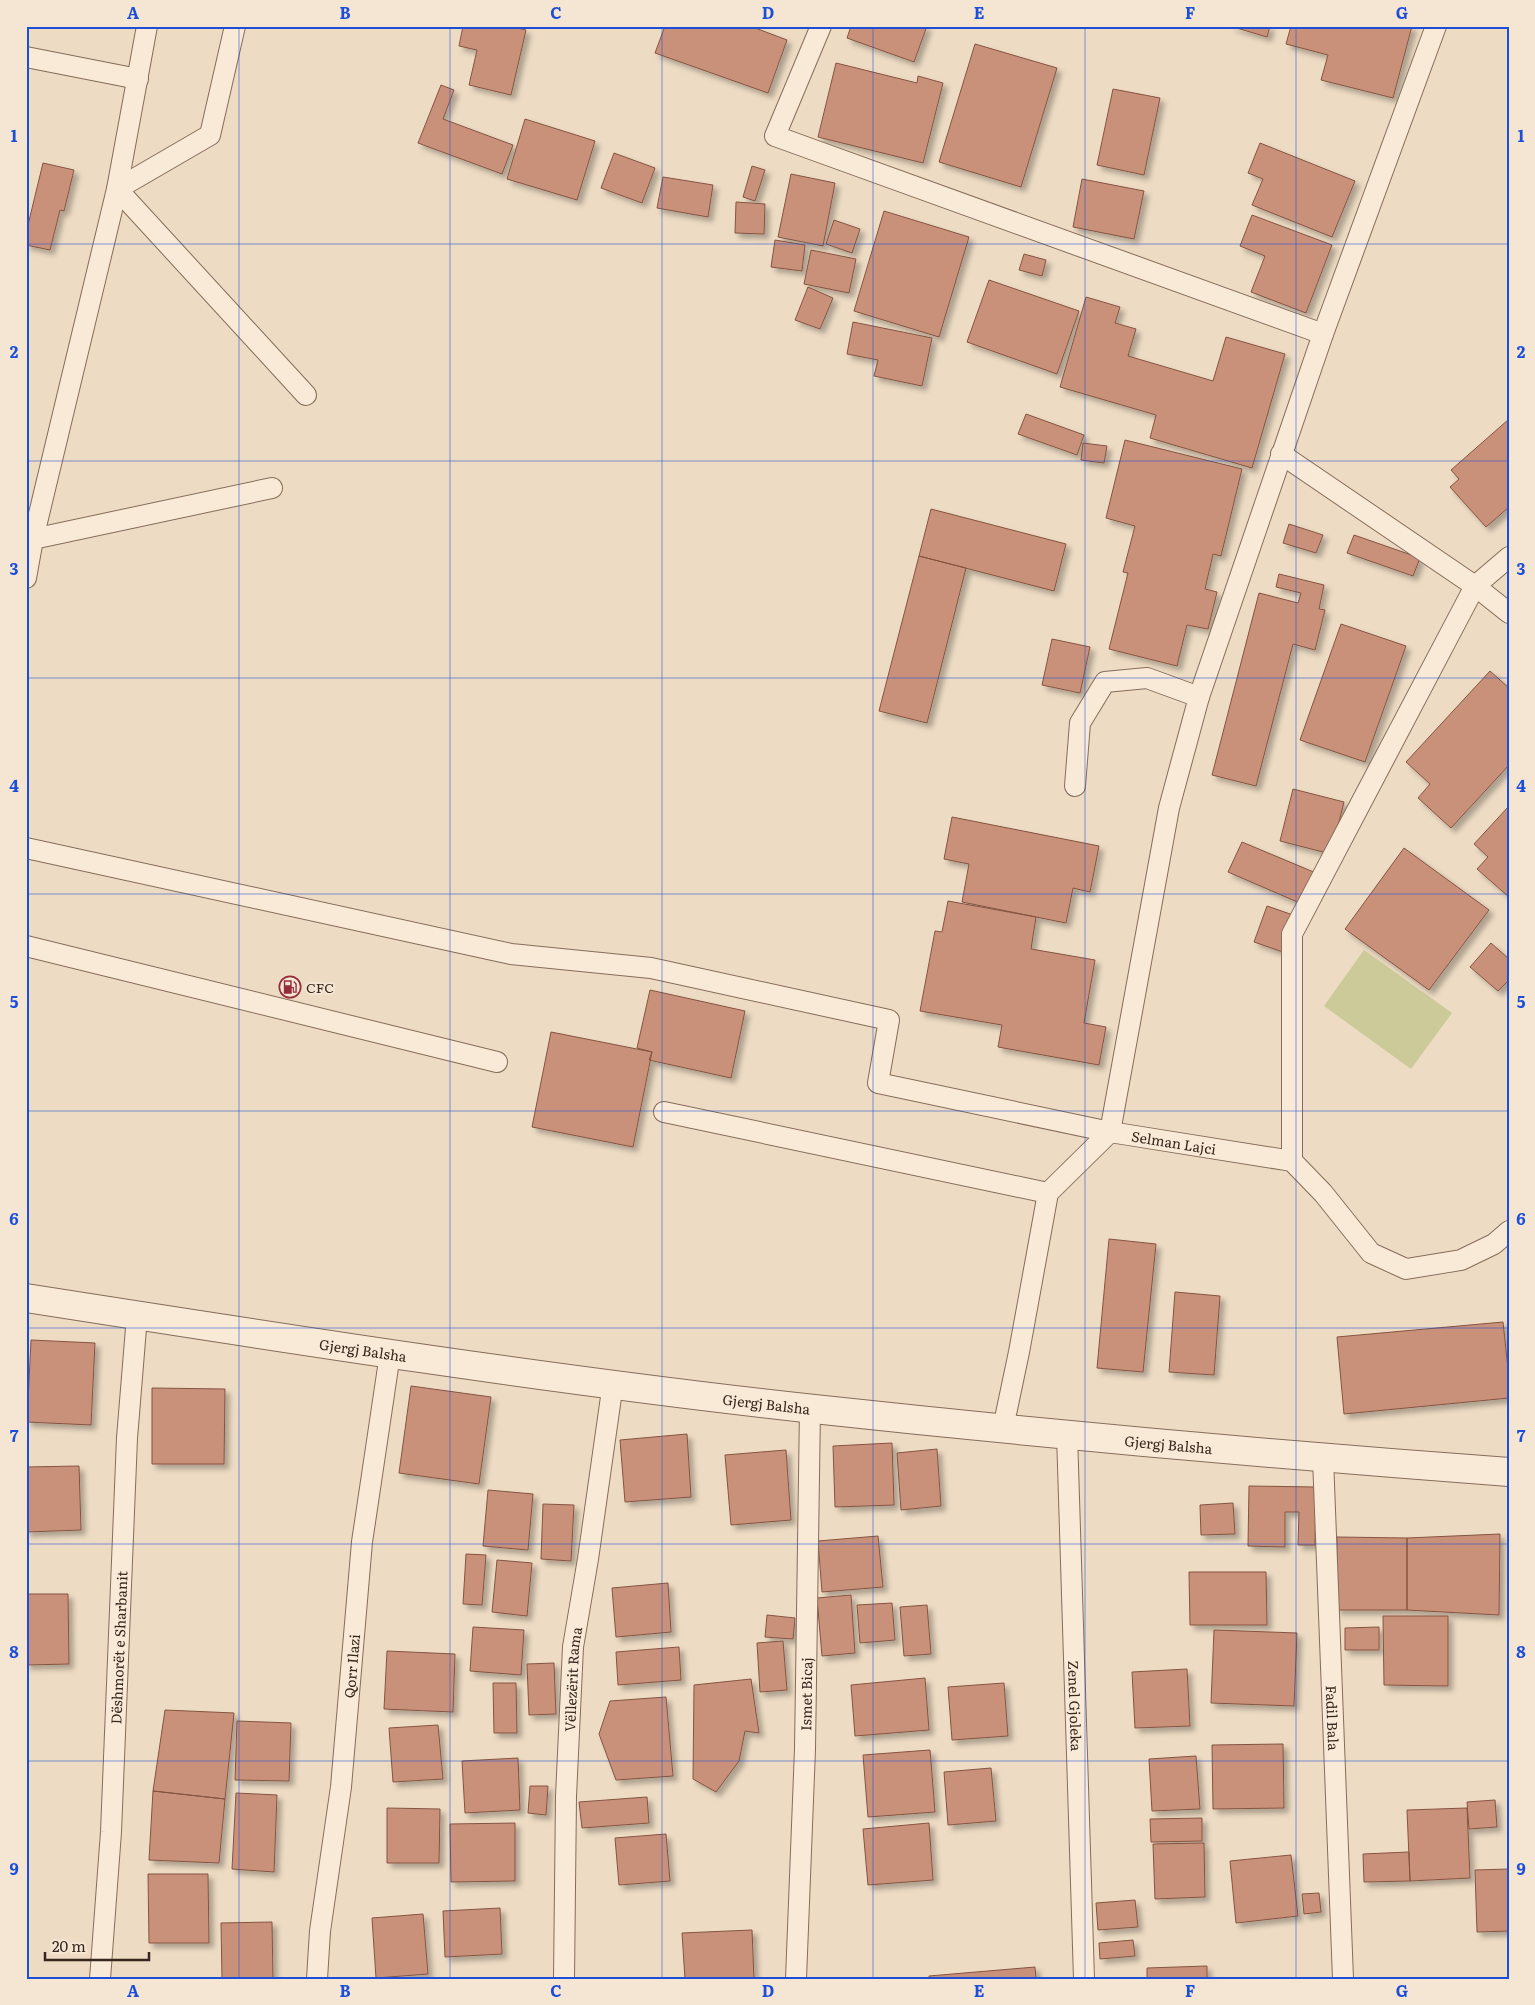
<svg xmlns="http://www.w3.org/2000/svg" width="1535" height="2005" viewBox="0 0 1535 2005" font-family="Literata,serif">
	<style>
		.green { fill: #cbca98 }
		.building { fill: #ca917a; stroke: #855441; filter: url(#shadow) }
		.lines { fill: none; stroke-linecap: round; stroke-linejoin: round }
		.service-casing { stroke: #876c5b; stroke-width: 22 }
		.minor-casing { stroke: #876c5b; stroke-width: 30 }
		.service { stroke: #f8ead6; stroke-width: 20 }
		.minor { stroke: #f8ead6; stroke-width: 28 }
		.grid { fill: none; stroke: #1d4ed8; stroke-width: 1; stroke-opacity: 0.55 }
		.labels { text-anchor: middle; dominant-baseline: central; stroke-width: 4; stroke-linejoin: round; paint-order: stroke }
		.poi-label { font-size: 14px; fill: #37271e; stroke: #f4e6d3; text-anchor: start }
		.street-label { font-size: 14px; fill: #37271e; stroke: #f4e6d3 }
		.neatline { fill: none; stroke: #1d4ed8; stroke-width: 2 }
		.grid-label { font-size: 16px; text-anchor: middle; font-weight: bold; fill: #1d4ed8 }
	</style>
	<defs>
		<filter id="shadow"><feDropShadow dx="4.5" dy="4.5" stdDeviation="2.5" flood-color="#0004"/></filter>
	</defs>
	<rect width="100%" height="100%" fill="#eddbc3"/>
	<!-- green -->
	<path class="green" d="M1364 950 1452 1013 1411 1069 1324 1006Z"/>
	<!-- building -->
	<path class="building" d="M463 26H509L526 30 511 95 469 85 477 50 459 46Z
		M665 26H750L787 40 768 93 655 53Z
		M851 26H927L914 62 847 38Z
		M1230 26H1270L1267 37Z
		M1291 26H1412L1393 98 1321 80 1328 55 1286 44Z
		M975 44 1057 68 1021 187 939 162Z
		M836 63 917 83 918 76 943 83 923 163 818 137Z
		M441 85 454 90 443 119 513 145 502 174 418 143Z
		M1113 89 1160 98 1144 175 1097 165Z
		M525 119 595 141 577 200 507 179Z
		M1260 143 1355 181 1332 237 1252 205 1263 179 1248 173Z
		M614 153 655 168 642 203 601 188Z
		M43 163 74 170 64 211 60 210 50 250 26 245V233Z
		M752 166 765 170 755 201 743 197Z
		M791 174 835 183 823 246 778 237Z
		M663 177 713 185 708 217 657 208Z
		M1082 179 1144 191 1134 239 1073 227Z
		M736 202 765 204 764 234 735 233Z
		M884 211 969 237 939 337 854 311Z
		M1252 215 1332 245 1306 313 1251 292 1265 256 1240 246Z
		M834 220 860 229 852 253 826 244Z
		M775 240 805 245 802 271 771 267Z
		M811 250 856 259 849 293 804 284Z
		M1024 254 1046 260 1042 276 1019 270Z
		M989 280 1079 311 1057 374 967 342Z
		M808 287 833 298 820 329 795 320Z
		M1086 297 1120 307 1115 323 1136 329 1128 356 1213 381 1226 337 1285 354 1252 468 1150 438 1156 415 1060 387Z
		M853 322 932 338 922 386 874 376 878 360 847 354Z
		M1026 414 1084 435 1077 455 1018 434Z
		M1509 419V507L1486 527 1450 487 1459 479 1451 470Z
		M1125 440 1242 469 1221 556 1213 554 1205 589 1217 592 1208 629 1187 625 1177 666 1109 649 1128 573 1123 572 1135 526 1106 518Z
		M1083 443 1107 446 1104 463 1081 460Z
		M931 509 1066 544 1054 591 919 556Z
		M1289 524 1323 535 1316 553 1283 543Z
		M1354 535 1420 558 1413 576 1347 553Z
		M919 556 966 568 927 723 879 711Z
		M1279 574 1324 585 1319 609 1325 610 1315 650 1293 644 1256 786 1212 775 1259 593 1298 603 1301 593 1276 587Z
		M1341 624 1406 646 1365 762 1300 740Z
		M1052 639 1090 647 1080 693 1042 685Z
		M1490 671 1509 688V765L1451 828 1418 798 1430 784 1406 762Z
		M1293 789 1344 802 1331 854 1280 841Z
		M1509 806V897L1477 869 1488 857 1474 844Z
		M952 817 1099 846 1090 892 1073 888 1066 923 962 902 969 864 944 859Z
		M1242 842 1316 873 1302 904 1228 872Z
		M1404 848 1489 910 1429 990 1345 929Z
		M948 901 1036 917 1031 949 1095 960 1084 1023 1106 1027 1099 1065 998 1047 1002 1025 920 1011 935 931 942 932Z
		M1267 906 1296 916 1283 952 1254 942Z
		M1491 943 1509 959V980L1498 991 1470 967Z
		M650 990 745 1011 731 1078 649 1060 652 1052 637 1048Z
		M551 1032 652 1052 633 1147 532 1127Z
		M1109 1239 1156 1244 1143 1372 1097 1368Z
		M1175 1292 1220 1296 1214 1375 1169 1372Z
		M1503 1322 1509 1378V1398L1344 1414 1337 1337Z
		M31 1340 95 1343 91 1425 27 1422Z
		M411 1386 491 1397 479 1484 399 1473Z
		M152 1388 225 1389 224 1464H152Z
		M687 1434 691 1497 625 1502 620 1440Z
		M892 1443 894 1505 835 1507 833 1446Z
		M937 1449 941 1506 901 1510 897 1453Z
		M786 1450 791 1520 731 1525 725 1455Z
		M79 1466 81 1530 26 1532V1467Z
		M1249 1486 1316 1487 1315 1545H1298L1299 1512H1285V1547L1248 1546Z
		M488 1490 533 1494 528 1550 483 1546Z
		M1233 1503 1235 1534 1201 1535 1200 1505Z
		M543 1504 574 1505 571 1561 541 1559Z
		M1500 1534 1499 1615 1407 1610V1538Z
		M878 1536 883 1587 822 1592 818 1541Z
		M1337 1537 1407 1538V1610H1336Z
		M466 1554 486 1555 482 1605 463 1604Z
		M497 1560 532 1563 527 1616 492 1612Z
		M1189 1572H1266L1267 1625H1190Z
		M668 1583 671 1632 616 1637 612 1588Z
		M26 1594H68L69 1664 26 1665Z
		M851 1595 855 1653 822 1656 817 1598Z
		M892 1603 895 1640 860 1643 857 1605Z
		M927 1605 931 1654 904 1656 900 1607Z
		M767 1615 795 1618 793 1639 765 1637Z
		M1383 1616H1448V1686L1384 1685Z
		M473 1627 524 1630 521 1675 470 1671Z
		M1379 1627V1650H1345V1628Z
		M1214 1630 1297 1633 1294 1706 1211 1703Z
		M783 1641 787 1690 760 1692 757 1643Z
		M679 1647 681 1680 618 1685 616 1652Z
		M387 1651 455 1654 453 1712 384 1709Z
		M554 1663 556 1714 529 1715 527 1664Z
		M1187 1669 1190 1726 1135 1728 1132 1672Z
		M925 1678 929 1730 855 1736 851 1685Z
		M751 1679 759 1733 745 1731 739 1761 716 1792 693 1779 694 1685Z
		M493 1683H516L517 1733H494Z
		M1004 1683 1008 1736 952 1740 948 1687Z
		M666 1697 673 1776 616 1780 599 1734 610 1701Z
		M165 1710 234 1713 225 1799 153 1791Z
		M237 1721 291 1723 289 1781 235 1780Z
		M438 1725 443 1779 393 1782 389 1728Z
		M1283 1744 1284 1808 1213 1809 1212 1745Z
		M930 1750 935 1812 868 1817 863 1755Z
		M1196 1756 1200 1809 1152 1811 1149 1759Z
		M518 1758 520 1810 465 1813 462 1761Z
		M991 1768 996 1821 948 1825 944 1772Z
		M530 1786H548L546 1815 528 1813Z
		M153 1791 225 1799 219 1863 149 1860Z
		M236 1793 277 1795 274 1872 232 1869Z
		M647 1797 649 1823 582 1828 579 1802Z
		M1495 1800 1497 1827 1469 1829 1467 1802Z
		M387 1808 440 1809 439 1863H387Z
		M1467 1808 1470 1878 1410 1881 1407 1810Z
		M1202 1818V1841L1151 1842 1150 1819Z
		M515 1823V1881L451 1882 450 1824Z
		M929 1823 933 1880 868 1885 863 1829Z
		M666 1834 670 1881 619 1885 615 1838Z
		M1204 1843 1205 1897 1155 1899 1153 1844Z
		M1409 1852 1410 1881 1364 1882 1363 1854Z
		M1291 1855 1298 1916 1236 1923 1230 1861Z
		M1509 1869V1931L1477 1932 1475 1870Z
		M148 1874H208L209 1943H149Z
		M1319 1893 1321 1912 1304 1914 1302 1894Z
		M1135 1900 1138 1927 1098 1930 1096 1903Z
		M500 1908 502 1954 445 1957 443 1911Z
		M423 1914 428 1974 376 1978 372 1918Z
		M272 1922 273 1979H222L221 1923Z
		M752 1930 754 1979H685L682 1933Z
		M1133 1940 1135 1956 1100 1959 1099 1943Z
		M1207 1966V1979H1147V1968Z
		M1035 1967 1036 1979H929V1976Z"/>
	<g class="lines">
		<!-- service casing -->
		<g class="service-casing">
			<g id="service">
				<path d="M147 26 117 189 306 395"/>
				<path d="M821 26 775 136 1323 334"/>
				<path d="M26 57 138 79"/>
				<path d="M1281 454 1475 586 1509 613"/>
				<path d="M33 539 272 488"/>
				<path d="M26 578 33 539 117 189 210 135 235 26"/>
				<path d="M1075 786 1080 723 1105 682 1147 678 1199 697"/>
				<path d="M26 848 511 954 651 968 889 1020 878 1083 1110 1132 1169 808 1199 697 1323 334 1436 26"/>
				<path d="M26 946 497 1062"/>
				<path d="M664 1112 1048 1193"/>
				<path d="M1292 1161V934L1475 586 1509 557"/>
				<path id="s1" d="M1003 1428 1019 1352 1048 1193 1110 1132 1292 1161 1323 1193 1371 1253 1406 1269 1461 1260 1494 1244 1509 1231"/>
				<path id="s2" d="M1067 1434 1084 1979"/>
				<path id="s3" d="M1323 1458 1343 1979"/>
				<path id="s4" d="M100 1979 111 1832 127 1438 137 1316"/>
				<path id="s5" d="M317 1979 320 1931 341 1787 362 1542 390 1354"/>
				<path id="s6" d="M564 1979 566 1796 573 1647 588 1559 613 1383"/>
				<path id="s7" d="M796 1979 805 1749 810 1408"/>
			</g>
		</g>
		<!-- minor casing -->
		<g class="minor-casing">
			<g id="minor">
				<path id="s8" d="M26 1298C288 1339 550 1380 814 1409 1045 1434 1277 1455 1509 1472"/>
			</g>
		</g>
		<!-- service -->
		<use href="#service" class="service"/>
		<!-- minor -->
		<use href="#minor" class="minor"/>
	</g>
	<!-- grid -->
	<path class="grid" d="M239 26V1979M450 26V1979M662 26V1979M873 26V1979M1085 26V1979M1296 26V1979M26 244H1509M26 461H1509M26 678H1509M26 894H1509M26 1111H1509M26 1328H1509M26 1544H1509M26 1761H1509"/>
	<!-- icons -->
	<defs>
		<g id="fuel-ring" transform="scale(1.125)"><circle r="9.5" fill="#f4e6d3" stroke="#942c3a" stroke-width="1.5"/><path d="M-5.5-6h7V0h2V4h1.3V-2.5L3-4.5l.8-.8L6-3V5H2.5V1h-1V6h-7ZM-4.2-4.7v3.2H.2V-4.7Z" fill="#942c3a"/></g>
	</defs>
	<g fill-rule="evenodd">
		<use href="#fuel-ring" x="290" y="987"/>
	</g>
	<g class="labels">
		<!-- poi labels -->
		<g class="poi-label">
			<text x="306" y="987">CFC</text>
		</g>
		<!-- street labels -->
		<g class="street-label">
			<text stroke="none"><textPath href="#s1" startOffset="391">Selman Lajci</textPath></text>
			<text stroke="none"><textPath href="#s8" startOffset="341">Gjergj Balsha</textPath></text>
			<text stroke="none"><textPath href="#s8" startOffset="748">Gjergj Balsha</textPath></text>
			<text stroke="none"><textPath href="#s8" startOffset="1152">Gjergj Balsha</textPath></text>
			<text stroke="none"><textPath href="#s4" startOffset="332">Dëshmorët e Sharbanit</textPath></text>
			<text stroke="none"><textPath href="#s5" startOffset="315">Qorr Ilazi</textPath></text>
			<text stroke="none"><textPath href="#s6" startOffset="300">Vëllezërit Rama</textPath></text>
			<text stroke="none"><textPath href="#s7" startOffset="285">Ismet Bicaj</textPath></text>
			<text stroke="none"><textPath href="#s2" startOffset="272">Zenel Gjoleka</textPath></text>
			<text stroke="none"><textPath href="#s3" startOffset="260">Fadil Bala</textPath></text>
		</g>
	</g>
	<!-- border -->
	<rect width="1535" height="2005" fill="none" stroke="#f4e6d3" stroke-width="55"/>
	<!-- scale -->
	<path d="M45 1952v8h104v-8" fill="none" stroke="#37271e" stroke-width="2.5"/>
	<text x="52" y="1952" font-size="15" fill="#37271e" stroke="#f4e6d3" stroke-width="4" paint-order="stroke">20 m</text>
	<rect x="28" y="28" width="1480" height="1950" class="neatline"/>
	<g class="grid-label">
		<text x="133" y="19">A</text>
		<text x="345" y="19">B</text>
		<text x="556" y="19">C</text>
		<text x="768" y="19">D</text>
		<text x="979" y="19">E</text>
		<text x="1190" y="19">F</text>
		<text x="1402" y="19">G</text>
		<text x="14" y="142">1</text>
		<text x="1521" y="142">1</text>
		<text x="14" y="358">2</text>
		<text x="1521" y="358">2</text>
		<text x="14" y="575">3</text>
		<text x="1521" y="575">3</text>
		<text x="14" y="792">4</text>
		<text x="1521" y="792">4</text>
		<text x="14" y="1008">5</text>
		<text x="1521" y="1008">5</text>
		<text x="14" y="1225">6</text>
		<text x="1521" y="1225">6</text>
		<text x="14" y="1442">7</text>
		<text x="1521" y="1442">7</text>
		<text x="14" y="1658">8</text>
		<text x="1521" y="1658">8</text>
		<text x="14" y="1875">9</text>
		<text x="1521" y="1875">9</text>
		<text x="133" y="1997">A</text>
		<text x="345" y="1997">B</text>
		<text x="556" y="1997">C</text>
		<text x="768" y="1997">D</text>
		<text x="979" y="1997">E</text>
		<text x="1190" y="1997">F</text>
		<text x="1402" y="1997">G</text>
	</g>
</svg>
